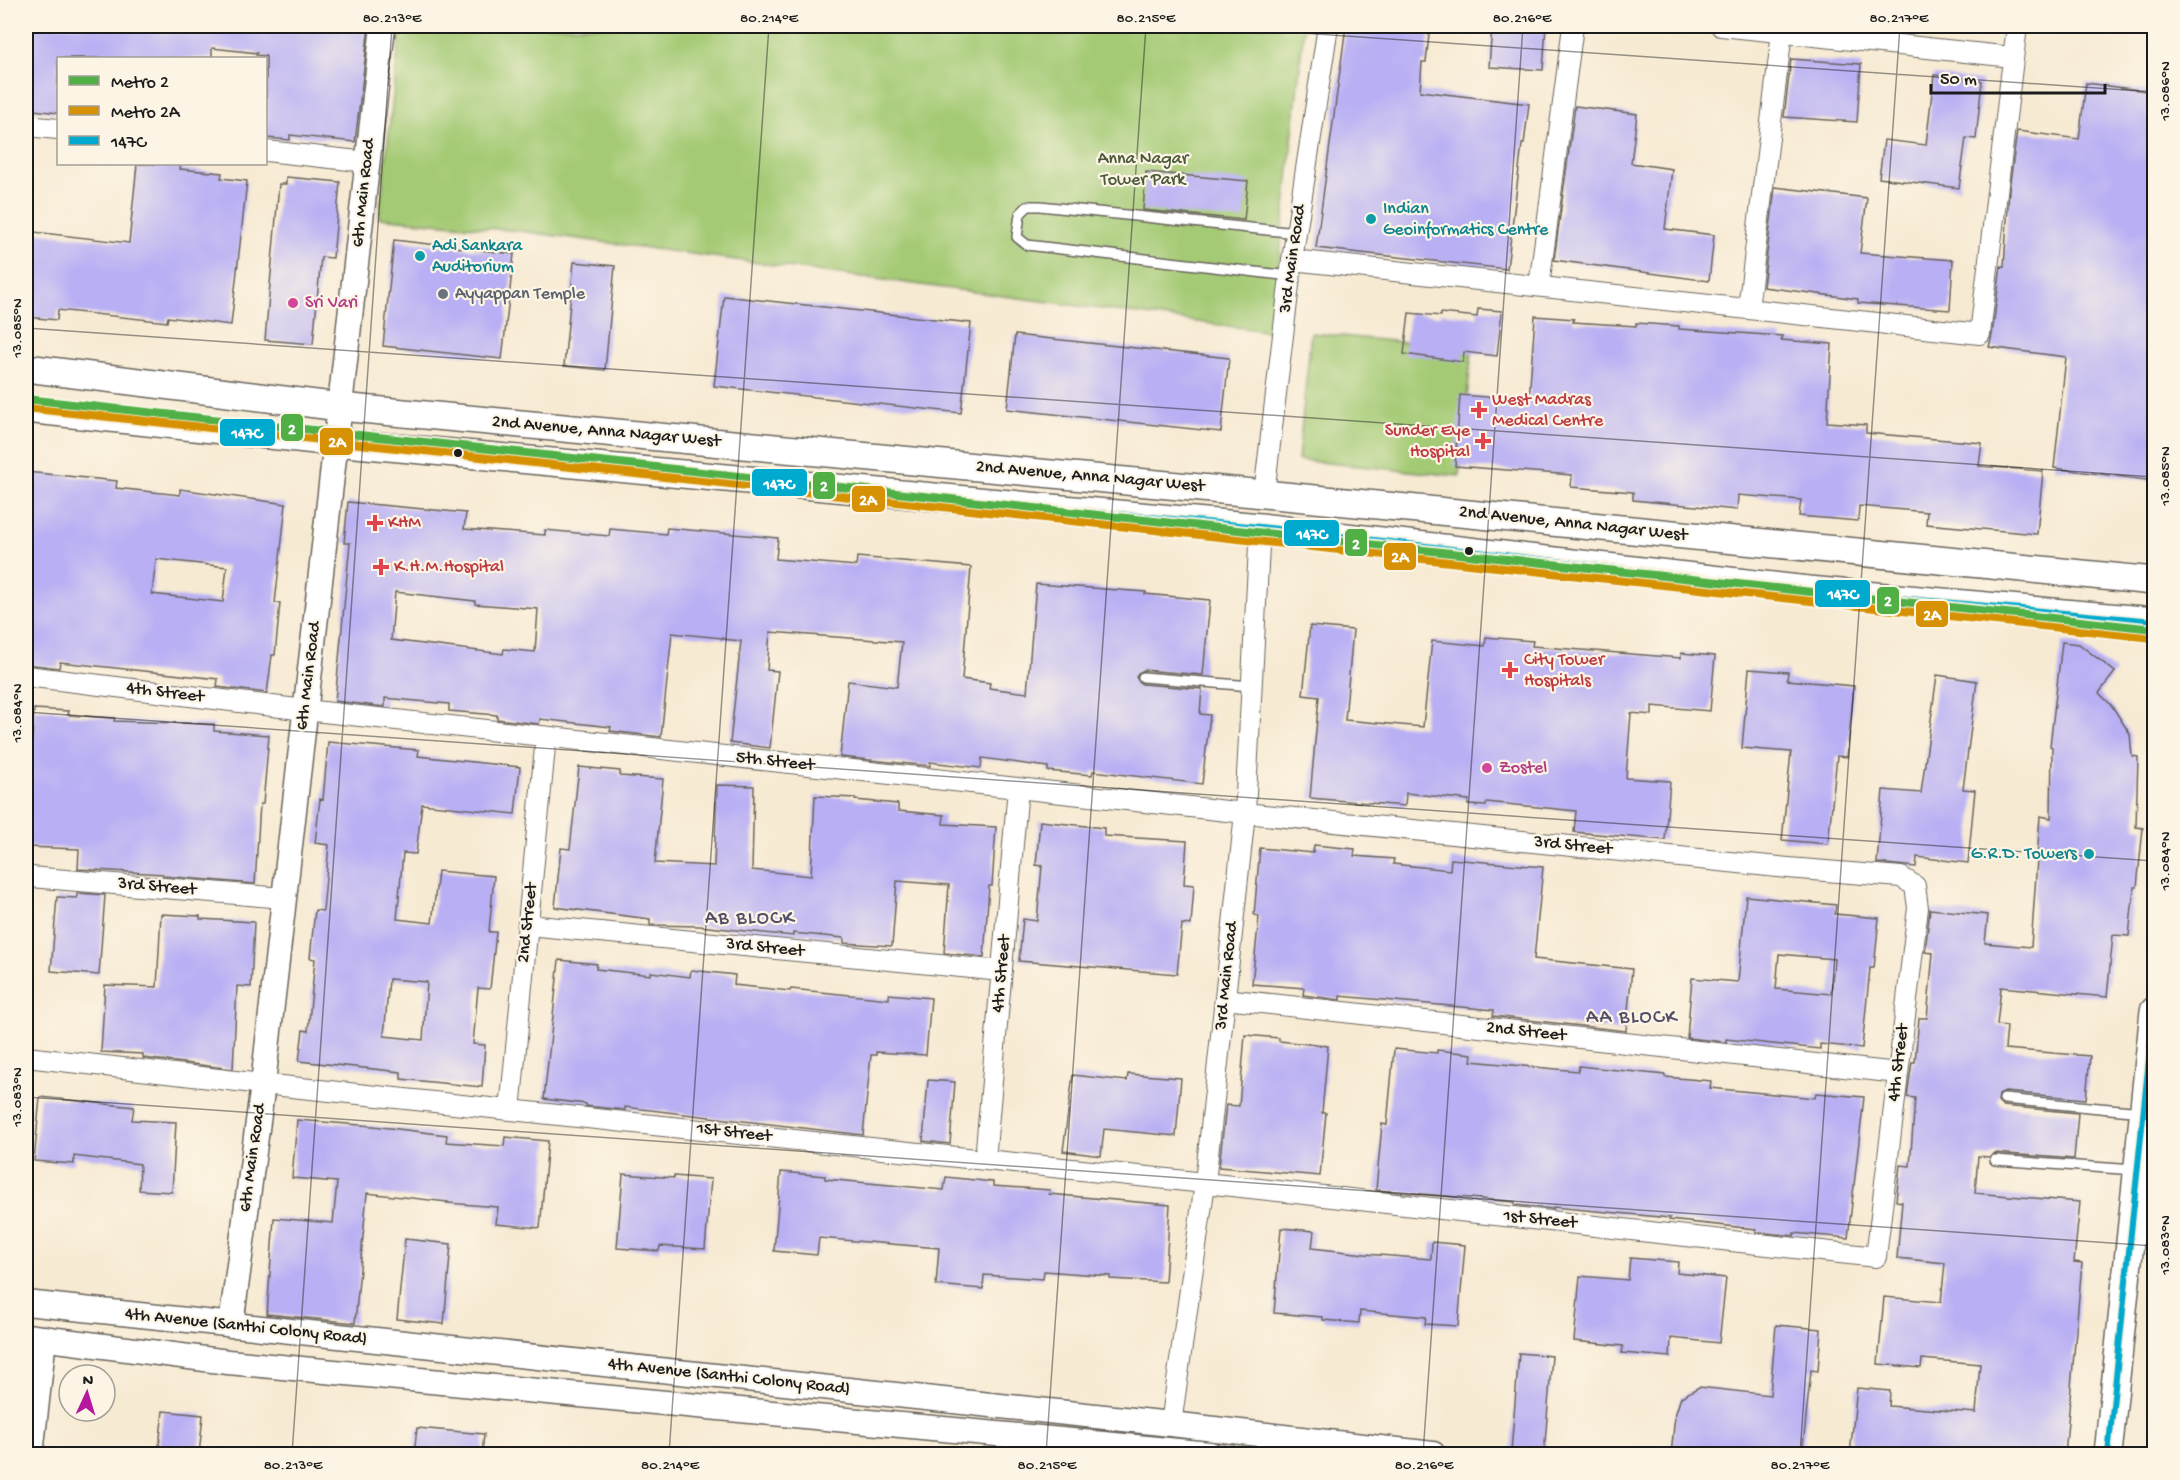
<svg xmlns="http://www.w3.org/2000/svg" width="2180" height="1480" viewBox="0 0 2180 1480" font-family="'Gochi Hand',sans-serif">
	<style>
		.green { fill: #a4ca74; stroke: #607348; stroke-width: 1.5 }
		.building { fill: #b8aff4; fill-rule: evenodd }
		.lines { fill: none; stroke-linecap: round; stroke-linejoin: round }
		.service-casing { stroke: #69645c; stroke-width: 12 }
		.minor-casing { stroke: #69645c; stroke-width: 22 }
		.tertiary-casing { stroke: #69645c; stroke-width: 27 }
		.secondary-casing { stroke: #69645c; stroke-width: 30 }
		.service { stroke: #fff; stroke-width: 9 }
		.minor { stroke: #fff; stroke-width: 20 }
		.tertiary { stroke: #fff; stroke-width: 24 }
		.secondary { stroke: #fff; stroke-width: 27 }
		.bus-1-casing { stroke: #fcf5e5; stroke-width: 10 }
		.bus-1 { stroke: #00a9ce; stroke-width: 6 }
		.metro-1-casing { stroke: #fcf5e5; stroke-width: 12 }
		.metro-2-casing { stroke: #fcf5e5; stroke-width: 12 }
		.metro-1 { stroke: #50b046; stroke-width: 8 }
		.metro-2 { stroke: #d69104; stroke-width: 8 }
		.ticks { fill: none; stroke: #1c1c1c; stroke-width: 1.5; stroke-opacity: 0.45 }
		.culture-dot { fill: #0f9aa8; stroke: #fcf5e5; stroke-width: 2 }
		.worship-dot { fill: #6b7280; stroke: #fcf5e5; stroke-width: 2 }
		.hotel-dot { fill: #d1479c; stroke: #fcf5e5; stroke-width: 2 }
		.health-dot { fill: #e0444e; stroke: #fcf5e5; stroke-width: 2 }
		.bus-dot { fill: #1c1c1c; stroke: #fcf5e5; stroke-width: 2 }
		.labels { text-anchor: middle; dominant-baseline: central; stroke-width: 4.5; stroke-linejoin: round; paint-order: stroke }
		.park-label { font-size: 18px; fill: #4c593b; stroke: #fcf5e5 }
		.street-label { font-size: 18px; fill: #1c1c1c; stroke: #fcf5e5 }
		.culture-label { font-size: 18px; fill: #0d838f; stroke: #fcf5e5; text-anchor: start }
		.worship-label { font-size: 18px; fill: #5b616d; stroke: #fcf5e5; text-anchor: start }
		.hotel-label { font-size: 18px; fill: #b23c85; stroke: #fcf5e5; text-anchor: start }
		.health-label { font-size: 18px; fill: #be3a42; stroke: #fcf5e5; text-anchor: start }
		.neighbourhood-label { font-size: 20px; letter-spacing: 1.5px; fill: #534f68; stroke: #fcf5e5 }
		.line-badge { stroke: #fcf5e5; stroke-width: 2 }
		.badge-label { font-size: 16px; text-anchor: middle; font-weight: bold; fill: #fff }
		.neatline { fill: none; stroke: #1c1c1c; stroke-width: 2 }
		.ticks-label { font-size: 15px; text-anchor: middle; fill: #1c1c1c }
	</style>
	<rect width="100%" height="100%" fill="#fcf5e5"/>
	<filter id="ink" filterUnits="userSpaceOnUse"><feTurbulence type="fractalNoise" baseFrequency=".0167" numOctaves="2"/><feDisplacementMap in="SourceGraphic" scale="12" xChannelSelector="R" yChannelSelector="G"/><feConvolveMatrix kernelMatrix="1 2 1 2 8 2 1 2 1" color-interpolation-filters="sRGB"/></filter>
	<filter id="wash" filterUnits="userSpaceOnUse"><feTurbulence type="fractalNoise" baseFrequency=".008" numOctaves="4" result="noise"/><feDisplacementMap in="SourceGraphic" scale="24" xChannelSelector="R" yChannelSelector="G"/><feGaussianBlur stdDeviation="1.35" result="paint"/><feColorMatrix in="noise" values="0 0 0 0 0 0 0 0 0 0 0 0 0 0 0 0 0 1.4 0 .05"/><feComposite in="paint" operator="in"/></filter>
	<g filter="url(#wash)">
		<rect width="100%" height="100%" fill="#f7ead3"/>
		<!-- green -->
		<path class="green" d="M401 26H1304L1272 332 520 231 379 218Z
			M1311 333 1472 349 1459 476 1298 460Z"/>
		<g id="blocks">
			<!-- building -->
			<path class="building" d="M26 26H369L355 142 290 135V140L266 138V56L256 55 257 53 212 48V58H58V113L26 109Z
				M1346 26H1430L1426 62H1422L1420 91 1529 104 1524 144H1522L1507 269 1316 248Z
				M1492 26H1546L1543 70 1489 67Z
				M1791 59 1861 64 1857 122 1784 117Z
				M1934 75 1982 81 1976 139 1966 138 1959 188 1879 178 1884 140 1926 145Z
				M2086 83 2154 92V481L2054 468 2066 357 1989 347 1992 335 2001 266 2004 267 2009 190 2017 131 2079 139Z
				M1575 106 1637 114 1631 163 1672 169 1665 229 1714 235 1709 281 1554 260Z
				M137 164H181L180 169 222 173 221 178 247 181 231 325 168 317 167 322 58 310 57 320 26 317V231L129 243Z
				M1146 172 1248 181 1244 220 1143 210Z
				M286 177 340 182 333 258 321 257 313 344 265 340 279 184H286Z
				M1775 187 1867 198 1860 253 1953 260 1950 310 1858 303V299L1763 287Z
				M394 240 514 254 502 359 383 346Z
				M574 262 615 266 605 370 564 366Z
				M724 296 971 323 961 413 714 386Z
				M1478 309 1502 311 1497 356 1464 352 1463 362 1404 354 1409 313 1441 316V313L1477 317Z
				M1535 316 1574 319 1573 322 1636 326V323L1679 326V329L1782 336 1781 340 1832 344 1827 422 1866 425V433L1982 443 1979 466 2043 471 2037 534 1926 524 1927 512 1859 506 1858 521 1799 516 1801 500 1738 495 1737 510 1633 500V492L1571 487 1572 475 1455 466 1460 395 1529 400Z
				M1015 335 1229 358 1221 432 1007 409Z
				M26 472 117 481 116 488 180 495V489L286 504 275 603H280L275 655H272L267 693 217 687 218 679 60 662 59 668 26 664ZM156 559 227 567 223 602 152 594Z
				M348 502 466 513 464 529 545 535V530L609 536 610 529 666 534 667 528 778 538 776 559 856 566 857 557 971 567 962 679 990 683 989 688 1027 693 1036 584 1146 592 1145 594 1210 600 1203 675 1144 670 1138 673 1136 677 1139 682 1142 684 1202 689 1200 714 1210 715 1202 784 1093 771 1092 775 1048 771V767L982 758 981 768 930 762V766L840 757 848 681 897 687 902 642 770 632 767 670 778 671 770 748 730 743 741 641 722 639 723 638 672 633 661 737 610 731 611 727 540 719 539 724 497 719V715L449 711V704L385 698V707L335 701 350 543H344ZM395 592 475 601V604L538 609 535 652 504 649 503 654 391 640Z
				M1310 626 1353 630 1345 720 1423 727 1432 641 1485 646 1486 637 1533 641 1532 646 1681 658V653L1715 656 1710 711 1652 706V715L1631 713 1626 778 1670 781 1665 840 1574 832 1576 811 1487 802 1486 806 1468 805 1469 800 1406 793 1405 806 1310 798 1319 697 1303 695Z
				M2062 642 2079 644 2115 672 2099 693 2112 706 2130 734 2132 756 2138 757 2136 827 2143 828 2137 887H2134L2129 936 2113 935 2107 997 2001 987 1997 1025 2007 1026 2005 1049 2090 1056 2086 1099 2005 1092 1999 1095 1998 1101 2003 1106 2078 1113 2074 1159 1995 1153 1989 1157 1978 1156 1975 1193 2080 1202 2074 1262 2082 1263 2065 1455H1850L1857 1388 1890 1391 1889 1406 1976 1413 1980 1364 1922 1359 1921 1368 1878 1364 1884 1297 1941 1302 1945 1263 1897 1258 1902 1202 1896 1201 1900 1165 1910 1166 1915 1098 1907 1097 1912 1062H1915L1919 1018H1927L1933 953 1925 952 1930 909 1988 915 1985 943 2031 947 2040 816 2051 818 2052 747 2050 746Z
				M1749 669 1788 672 1787 680 1854 686 1847 757 1837 756 1828 844 1782 840 1791 752 1742 748Z
				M1937 675 1977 681 1963 789 1975 790 1968 863 1917 857 1916 867 1877 863 1883 790 1921 793Z
				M34 709 69 711 68 715 115 718 114 721 214 724V731L269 735 263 804H260L255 884 163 876V874L78 869 79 849 26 847V784H29Z
				M328 742 419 750 418 756 520 767 515 814 422 804 416 854 403 853 397 919 432 923 438 871 494 876 489 932H496L490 989 478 988 473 1044 485 1045 482 1087 401 1079V1072L299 1061 303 1030 308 1031 315 959 310 958 315 910 323 911 329 845 315 843 320 799 323 800ZM389 979 427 982 423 1040 384 1036Z
				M579 767 620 771V776L663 779 655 863 714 866 717 785 754 786 752 870 811 876 815 796 855 798V800L898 804V811L944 815 943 824 996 827 992 886H989L984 957 944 953 949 885 897 881 892 946 844 943V938L793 933V936L699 926 650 925V919L555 907 561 848 570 849Z
				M1040 821 1104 828V836L1187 841 1184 884 1194 885 1191 925 1182 924 1177 974 1019 961 1023 919 1037 921 1042 866 1036 865Z
				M1314 845 1355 849 1354 856 1394 859 1393 864 1450 870 1451 859 1543 867 1534 959 1632 969 1626 1031 1493 1016 1494 1010 1340 996V1000L1303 995 1304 988 1252 984 1259 916 1254 915 1260 848 1313 853Z
				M77 893 105 895 99 975 51 971 57 897 77 898Z
				M1746 896 1836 905 1835 914 1879 918 1874 968H1870L1862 1048 1820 1044V1049L1726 1039V1042L1687 1038 1692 978 1738 982ZM1779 954 1834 959 1831 994 1776 989Z
				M161 914 200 916V919L254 922 251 987 237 986 233 1069 143 1058V1054L101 1052 105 985 157 987Z
				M559 960 597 964 596 969 651 975V972L690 977 691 970 735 975 734 985 790 991 791 989 889 999V994L931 998 926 1055 876 1052V1055H871L863 1135 625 1107V1110L586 1106V1104L544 1099Z
				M1245 1035 1279 1038V1041L1328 1046 1322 1113H1326L1320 1176 1219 1167 1226 1105 1239 1106Z
				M1394 1049 1437 1053V1050L1472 1054 1471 1061 1523 1066 1578 1071 1579 1066 1665 1075V1077L1711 1081 1710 1088 1815 1098 1816 1093 1864 1097 1848 1238 1794 1233V1236L1787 1235 1756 1232V1229L1669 1220 1670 1218 1554 1207 1553 1209 1515 1205V1202L1376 1190 1382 1124 1387 1125Z
				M1128 1074 1181 1078 1176 1136 1104 1129 1101 1156 1063 1151 1073 1075 1127 1081Z
				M928 1080 955 1082 950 1144 923 1141Z
				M40 1097 134 1107 132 1120 176 1122 172 1192 139 1190 140 1164 74 1156V1164L34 1161Z
				M297 1120 373 1126 447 1135 446 1142 504 1146 505 1137 548 1141 540 1228 496 1224 498 1207 447 1203 448 1202 367 1193 355 1323 267 1314 274 1218 333 1223 337 1182 292 1178Z
				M781 1172 825 1176V1179L944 1190 946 1177 993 1182V1186L1050 1190 1049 1194 1170 1205 1165 1282 1110 1279V1276L1044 1271 1043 1279 984 1275 983 1289 936 1285 939 1248 819 1238 817 1255 774 1251Z
				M623 1174 674 1178V1176L711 1179 705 1249 660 1246 659 1251 617 1248Z
				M1281 1228 1314 1231 1312 1248 1365 1254 1431 1259 1432 1242 1465 1245 1458 1326 1425 1324 1426 1317 1360 1311 1359 1323 1323 1320V1317L1274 1313Z
				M405 1239 451 1244 444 1324 397 1319Z
				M1630 1258 1678 1262 1677 1273 1726 1278 1719 1343 1671 1338 1670 1357 1622 1353 1623 1346 1574 1341 1580 1276 1628 1280Z
				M1776 1325 1821 1329 1818 1371 1811 1370 1802 1455H1671L1675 1416 1681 1397 1699 1387 1770 1395Z
				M1519 1353 1552 1356 1544 1455 1511 1452Z
				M163 1411 203 1415 199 1455H158Z
				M417 1428 484 1434 482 1455H414Z"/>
		</g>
	</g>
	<g filter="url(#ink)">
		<use href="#blocks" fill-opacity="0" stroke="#69645c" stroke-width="1.5"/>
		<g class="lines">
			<!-- service casing -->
			<g class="service-casing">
				<path id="service" d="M1290 276 1027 245 1017 237 1020 214 1028 206H1040L1297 233
					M1143 677 1251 686
					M2004 1099 2142 1112
					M1995 1160 2135 1170"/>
			</g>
			<!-- minor casing -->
			<g class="minor-casing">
				<path id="minor" d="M1721 26 2012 57
					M26 126 58 129
					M266 151 368 162
					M1292 260 1980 334 2017 26
					M1539 286 1573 26
					M1748 309 1782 32
					M1264 494 1292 260 1328 26
					M26 676 305 710 1245 813 1788 868 1901 877 1915 886 1918 908 1876 1257 1205 1183 263 1084 26 1057
					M30 877 284 898
					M528 925 1002 971
					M1225 999 1898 1073
					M510 1110 546 737
					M985 1160 1018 788
					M1171 1424 1205 1183 1245 813 1260 527"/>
			</g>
			<!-- tertiary casing -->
			<g class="tertiary-casing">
				<path id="tertiary" d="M26 1303 1171 1424 1433 1454
					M231 1325 263 1084 383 26
					M26 1336 228 1362 1210 1454
					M31 1454 44 1338"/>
			</g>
			<!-- secondary casing -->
			<g class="secondary-casing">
				<path id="secondary" d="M26 368 340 407 1264 494 2154 581
					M26 409 334 442 1260 527 1808 590 2154 621
					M2108 1454 2154 1011"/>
			</g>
			<!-- service -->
			<use href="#service" class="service"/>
			<!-- minor -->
			<use href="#minor" class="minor"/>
			<!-- tertiary -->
			<use href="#tertiary" class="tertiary"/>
			<!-- secondary -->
			<use href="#secondary" class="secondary"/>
			<!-- bus-1 casing -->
			<g class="bus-1-casing">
				<path id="bus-1" d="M26 409 334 442 1260 527 1808 590 2154 621
					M2108 1454 2154 1011"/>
			</g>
			<!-- bus-1 -->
			<use href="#bus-1" class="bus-1"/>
			<!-- metro-1 casing -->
			<g class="metro-1-casing">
				<path id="metro-1" d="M26 399 2154 629"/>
			</g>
			<!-- metro-2 casing -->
			<g class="metro-2-casing">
				<path id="metro-2" d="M26 408 2153 638"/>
			</g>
			<!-- metro-1 -->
			<use href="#metro-1" class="metro-1"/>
			<!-- metro-2 -->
			<use href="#metro-2" class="metro-2"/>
		</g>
	</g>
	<!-- ticks -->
	<path class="ticks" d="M1203 26 2154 92M26 328 2154 477M26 712 2154 861M26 1097 2154 1246M292 1454 392 26M669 1454 769 26M1046 1454 1146 26M1423 1454 1523 26M1800 1454 1900 26"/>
	<!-- markers -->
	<g class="culture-dot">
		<circle cx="1371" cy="219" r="6"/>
		<circle cx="420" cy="256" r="6"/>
		<circle cx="2089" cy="854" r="6"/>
	</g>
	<circle class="worship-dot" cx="443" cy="294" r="6"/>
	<g class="hotel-dot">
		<circle cx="293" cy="303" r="6"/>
		<circle cx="1487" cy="768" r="6"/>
	</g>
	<g class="health-dot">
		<path d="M1476 401h6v6h6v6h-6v6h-6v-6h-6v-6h6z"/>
		<path d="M1480 432h6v6h6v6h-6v6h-6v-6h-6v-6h6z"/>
		<path d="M372 514h6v6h6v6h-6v6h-6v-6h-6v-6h6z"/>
		<path d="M378 558h6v6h6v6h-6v6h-6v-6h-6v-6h6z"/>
		<path d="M1507 661h6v6h6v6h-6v6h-6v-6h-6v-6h6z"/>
	</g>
	<g class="bus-dot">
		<circle cx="458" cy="453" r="5"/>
		<circle cx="1469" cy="551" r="5"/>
	</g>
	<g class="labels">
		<!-- park labels -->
		<g class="park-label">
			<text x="1143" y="159">Anna Nagar<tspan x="1143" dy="21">Tower Park</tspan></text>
		</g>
		<!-- street labels -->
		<g class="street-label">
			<text transform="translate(364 193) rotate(-84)">6th Main Road</text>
			<text transform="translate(1293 259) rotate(-82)">3rd Main Road</text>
			<text transform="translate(606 432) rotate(5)">2nd Avenue, Anna Nagar West</text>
			<text transform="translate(1090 477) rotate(5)">2nd Avenue, Anna Nagar West</text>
			<text transform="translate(1573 524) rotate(6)">2nd Avenue, Anna Nagar West</text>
			<text transform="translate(309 676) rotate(-83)">6th Main Road</text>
			<text transform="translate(165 693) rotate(7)">4th Street</text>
			<text transform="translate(775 762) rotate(6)">5th Street</text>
			<text transform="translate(1573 846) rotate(6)">3rd Street</text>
			<text transform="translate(157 887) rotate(5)">3rd Street</text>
			<text transform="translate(528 923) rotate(-84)">2nd Street</text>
			<text transform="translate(765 948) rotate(6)">3rd Street</text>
			<text transform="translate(1002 974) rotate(-85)">4th Street</text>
			<text transform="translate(1227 976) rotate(-84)">3rd Main Road</text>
			<text transform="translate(1526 1032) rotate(6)">2nd Street</text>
			<text transform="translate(1899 1063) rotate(-83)">4th Street</text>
			<text transform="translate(734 1133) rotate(6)">1St Street</text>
			<text transform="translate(253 1158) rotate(-82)">6th Main Road</text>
			<text transform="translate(1540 1220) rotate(6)">1st Street</text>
			<text transform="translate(246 1327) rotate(6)">4th Avenue (Santhi Colony Road)</text>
			<text transform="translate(729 1377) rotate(6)">4th Avenue (Santhi Colony Road)</text>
		</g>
		<!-- culture labels -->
		<g class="culture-label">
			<text x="1383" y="209">Indian<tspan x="1383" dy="21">Geoinformatics Centre</tspan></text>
			<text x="432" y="246">Adi Sankara<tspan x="432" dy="21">Auditorium</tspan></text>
			<text x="2077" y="854" text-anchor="end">G.R.D. Towers</text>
		</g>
		<!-- worship labels -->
		<g class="worship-label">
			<text x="455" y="294">Ayyappan Temple</text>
		</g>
		<!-- hotel labels -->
		<g class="hotel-label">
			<text x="305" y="303">Sri Vari</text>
			<text x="1499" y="768">Zostel</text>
		</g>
		<!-- health labels -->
		<g class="health-label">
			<text x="1492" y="400">West Madras<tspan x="1492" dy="21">Medical Centre</tspan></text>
			<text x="1470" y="431" text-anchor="end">Sunder Eye<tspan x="1470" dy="21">Hospital</tspan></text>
			<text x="388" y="523">KHM</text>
			<text x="394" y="567">K.H.M.Hospital</text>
			<text x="1524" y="660">City Tower<tspan x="1524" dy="21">Hospitals</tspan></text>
		</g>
		<!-- neighbourhood labels -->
		<g class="neighbourhood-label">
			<text x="750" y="919">AB BLOCK</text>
			<text x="1632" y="1018">AA BLOCK</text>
		</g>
	</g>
	<g class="line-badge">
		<rect x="280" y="413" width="24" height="29" rx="6" fill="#50b046"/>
		<rect x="219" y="418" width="57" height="29" rx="6" fill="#00a9ce"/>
		<rect x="319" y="427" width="35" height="29" rx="6" fill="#d69104"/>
		<rect x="751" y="468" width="57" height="29" rx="6" fill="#00a9ce"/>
		<rect x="812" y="471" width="24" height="29" rx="6" fill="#50b046"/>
		<rect x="851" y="485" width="35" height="28" rx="6" fill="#d69104"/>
		<rect x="1283" y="519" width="57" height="28" rx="6" fill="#00a9ce"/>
		<rect x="1344" y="528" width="24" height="29" rx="6" fill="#50b046"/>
		<rect x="1383" y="542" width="34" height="29" rx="6" fill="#d69104"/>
		<rect x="1814" y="579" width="57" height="29" rx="6" fill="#00a9ce"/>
		<rect x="1876" y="586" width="24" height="29" rx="6" fill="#50b046"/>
		<rect x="1915" y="600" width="34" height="28" rx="6" fill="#d69104"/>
	</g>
	<g class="badge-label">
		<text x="292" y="434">2</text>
		<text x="247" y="438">147C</text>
		<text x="337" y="447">2A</text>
		<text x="779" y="489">147C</text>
		<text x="824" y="491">2</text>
		<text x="868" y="505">2A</text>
		<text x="1312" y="539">147C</text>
		<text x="1356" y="549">2</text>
		<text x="1400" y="562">2A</text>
		<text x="1843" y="599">147C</text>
		<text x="1888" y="606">2</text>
		<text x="1932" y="620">2A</text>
	</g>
	<!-- margin -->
	<rect width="2180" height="1480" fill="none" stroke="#fcf5e5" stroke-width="66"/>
	<!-- legend -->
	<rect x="57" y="57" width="210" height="108" fill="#fcf5e5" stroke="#a29e95" stroke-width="1.5"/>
	<rect x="69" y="76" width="30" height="9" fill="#50b046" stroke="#a29e95" stroke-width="1.5"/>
	<text x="111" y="87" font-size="18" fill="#1c1c1c">Metro 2</text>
	<rect x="69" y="106" width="30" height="9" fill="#d69104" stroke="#a29e95" stroke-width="1.5"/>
	<text x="111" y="117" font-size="18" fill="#1c1c1c">Metro 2A</text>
	<rect x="69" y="136" width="30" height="9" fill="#00a9ce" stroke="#a29e95" stroke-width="1.5"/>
	<text x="111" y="147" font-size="18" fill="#1c1c1c">147C</text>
	<!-- north arrow -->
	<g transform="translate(87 1393) rotate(4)"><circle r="28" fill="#fcf5e5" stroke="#a29e95" stroke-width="1.5"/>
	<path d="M0-4.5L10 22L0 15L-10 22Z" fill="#b5179e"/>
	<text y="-9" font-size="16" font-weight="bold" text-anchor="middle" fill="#1c1c1c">N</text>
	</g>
	<!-- scale -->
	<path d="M1931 84v9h174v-9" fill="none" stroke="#1c1c1c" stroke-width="3"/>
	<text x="1940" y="84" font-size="18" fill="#1c1c1c" stroke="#fcf5e5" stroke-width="4.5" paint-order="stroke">50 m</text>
	<rect x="33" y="33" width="2114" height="1414" class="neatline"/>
	<g class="ticks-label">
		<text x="392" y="22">80.213°E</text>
		<text x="769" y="22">80.214°E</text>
		<text x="1146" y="22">80.215°E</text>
		<text x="1522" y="22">80.216°E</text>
		<text x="1899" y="22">80.217°E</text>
		<text transform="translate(2164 91) rotate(-90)" y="5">13.086°N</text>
		<text transform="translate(16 328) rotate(-90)" y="5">13.085°N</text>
		<text transform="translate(2164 476) rotate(-90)" y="5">13.085°N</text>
		<text transform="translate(16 713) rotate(-90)" y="5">13.084°N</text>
		<text transform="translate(2164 861) rotate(-90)" y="5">13.084°N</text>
		<text transform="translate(16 1097) rotate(-90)" y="5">13.083°N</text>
		<text transform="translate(2164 1245) rotate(-90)" y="5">13.083°N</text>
		<text x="293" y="1469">80.213°E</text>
		<text x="670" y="1469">80.214°E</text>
		<text x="1047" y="1469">80.215°E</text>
		<text x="1424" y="1469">80.216°E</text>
		<text x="1800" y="1469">80.217°E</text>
	</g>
</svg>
